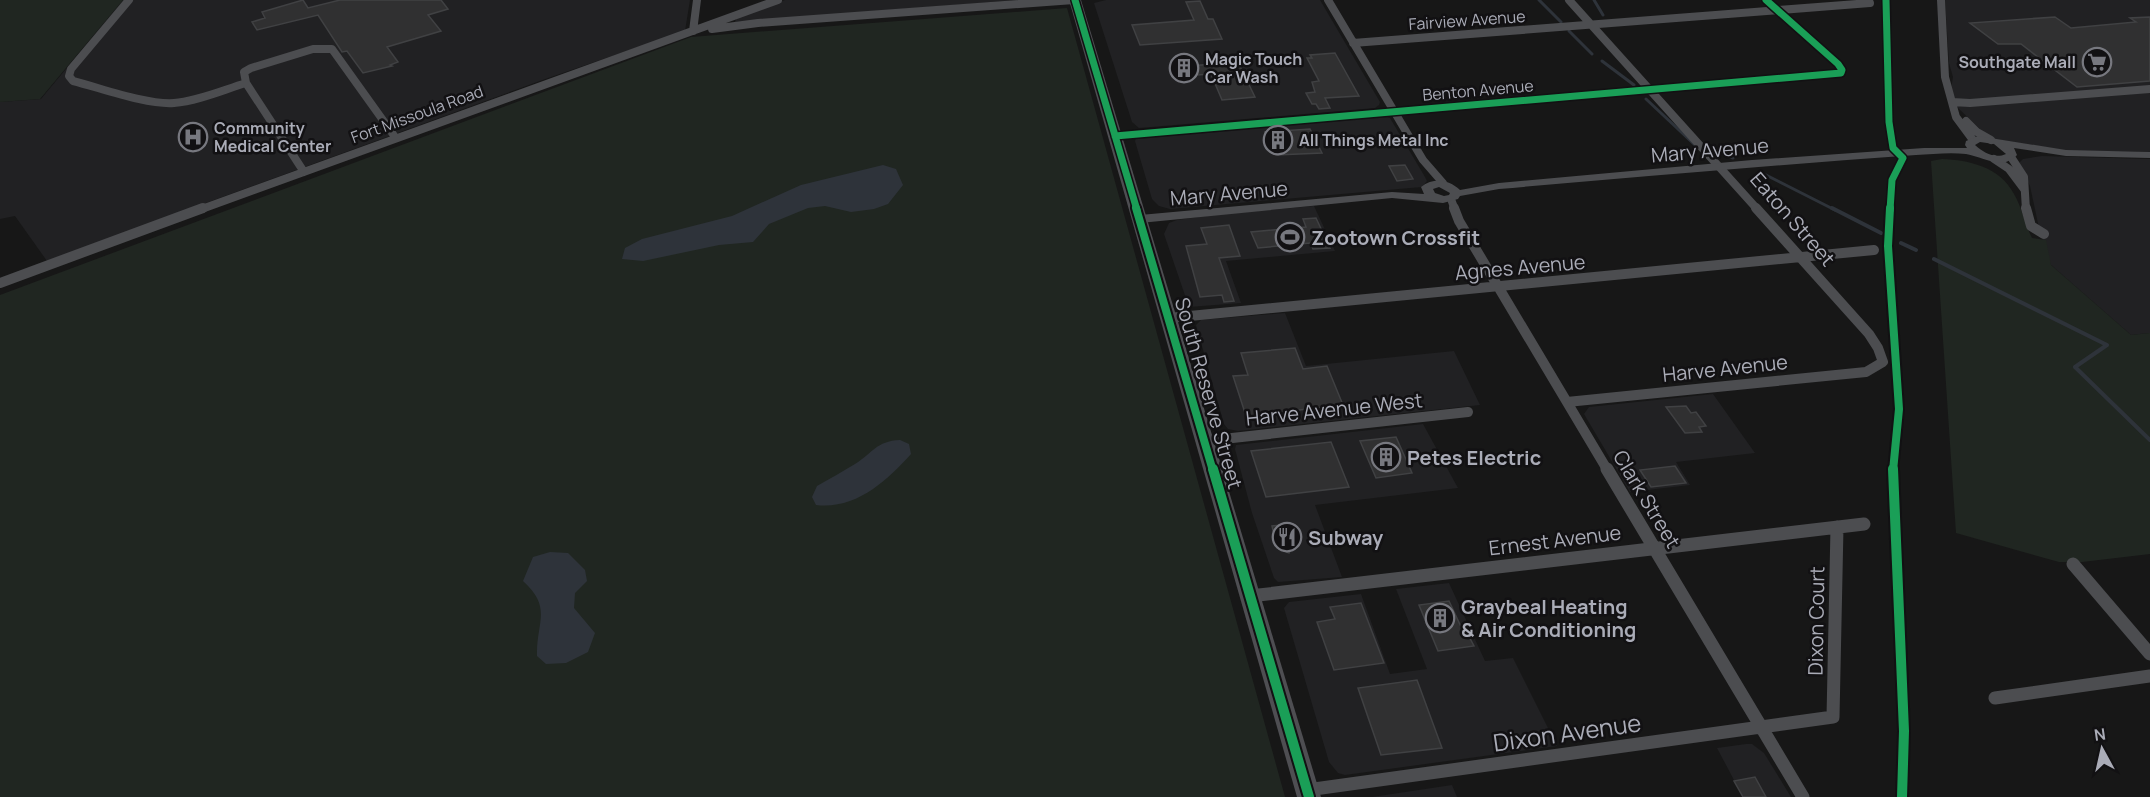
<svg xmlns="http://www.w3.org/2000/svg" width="2150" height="797" viewBox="0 0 2150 797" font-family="Manrope,sans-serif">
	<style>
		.built { fill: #212123 }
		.green { fill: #202621 }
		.water { fill: #2e333a }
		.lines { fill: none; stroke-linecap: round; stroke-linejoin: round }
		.stream-far1 { stroke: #2e333a; stroke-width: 3 }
		.stream { stroke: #2e333a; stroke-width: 4 }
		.building { fill: #303031; stroke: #404143; stroke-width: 1.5 }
		.minor-far2 { stroke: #4c4d50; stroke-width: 8 }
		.minor-far1 { stroke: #4c4d50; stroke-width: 10 }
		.minor { stroke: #4c4d50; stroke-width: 13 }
		.tertiary { fill: #4c4d50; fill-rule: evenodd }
		.trunk { fill: #4e4e52; fill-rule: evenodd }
		.cycleway-far2-casing { stroke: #121113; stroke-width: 10 }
		.cycleway-far1-casing { stroke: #121113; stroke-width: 12 }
		.cycleway-casing { stroke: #121113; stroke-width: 14 }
		.cycleway-far2 { stroke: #1a9f57; stroke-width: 7 }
		.cycleway-far1 { stroke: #1a9f57; stroke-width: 8 }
		.cycleway { stroke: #1a9f57; stroke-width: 10 }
		.labels { text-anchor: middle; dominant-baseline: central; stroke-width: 5; stroke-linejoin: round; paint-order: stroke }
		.far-street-label { font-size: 16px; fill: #aaacb7; stroke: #121113 }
		.far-poi-label { font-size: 16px; font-weight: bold; fill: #aaacb7; stroke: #121113; text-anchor: start }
		.street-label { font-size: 20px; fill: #aaacb7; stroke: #121113 }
		.poi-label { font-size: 20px; font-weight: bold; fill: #aaacb7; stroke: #121113; text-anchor: start }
		.near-street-label { font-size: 24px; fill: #aaacb7; stroke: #121113 }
	</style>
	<rect width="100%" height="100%" fill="#171717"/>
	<!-- built -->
	<path class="built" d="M123 0H690L685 31 548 78 47 261 15 216 0 219V102L41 99Z
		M785 0H1018L735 22 736 19 742 16Z
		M1106 0H1320L1380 102 1379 105 1375 108 1139 128 1132 122 1094 3Z
		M1945 0H2150V152L2069 151 1995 139 1983 132 1958 108 1951 89 1953 77 1949 63Z
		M1385 116 1390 118 1425 177 1427 181 1422 187 1170 209 1159 206 1152 199 1135 141 1136 138Z
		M2042 156 2150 159V333L2131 335 2051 265 2039 228 2030 186 2019 163 2023 159Z
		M1314 206 1335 251 1226 261 1241 303 1189 307 1164 234 1169 223 1177 220 1214 215Z
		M1285 313 1306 366 1454 351 1480 405 1238 431 1228 429 1224 424 1196 325 1201 320Z
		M1713 394 1755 453 1676 462 1690 485 1630 492 1584 414 1589 407Z
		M1423 424 1458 488 1315 505 1342 577 1278 582 1274 578 1252 513 1235 449 1236 445Z
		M1449 583 1485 661 1513 658 1557 746 1345 775 1338 773 1329 762 1284 608 1289 602 1361 594 1390 674 1427 669 1396 589Z
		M1746 744H1752L1764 753 1791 797H1743L1717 748Z
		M1452 785 1457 797H1372Z"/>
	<!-- green -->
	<path class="green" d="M0 0H123L40 99 0 102Z
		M1067 8 1285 797H0V295L691 37Z
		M1942 159C1969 160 2000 167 2014 194 2022 208 2025 224 2032 238L2046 240 2051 265 2131 335 2150 333V554L2082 562H2059L1956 533 1931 161Z"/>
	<!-- water -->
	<path class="water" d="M883 165 896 169 903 185 888 204 874 209 851 212 825 206 808 208 769 224 753 242 719 245 643 261 622 259 625 248 642 239 732 216 801 185Z
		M900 440 909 444 911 454C887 481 855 510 816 505L812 497 817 486C829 479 842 472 855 464 873 453 876 441 900 440Z
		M550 552 568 553 585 570 587 581 575 593 574 608 595 633 588 652 566 663 546 664 537 656C536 622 553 608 523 581L533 557Z"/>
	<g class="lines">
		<!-- stream-far1 -->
		<path class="stream-far1" d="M1539 0 1561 22
			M1594 0 1603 15
			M1569 31 1592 54
			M1602 61 1634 85
			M1646 99 1695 145
			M1714 151 1733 158
			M1762 173 1835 210"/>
		<!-- stream -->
		<path class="stream" d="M1832 208 1881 233
			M1901 243 1916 250
			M1934 259 2107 345 2075 367 2150 440"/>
	</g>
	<!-- building -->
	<path class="building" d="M303 0 308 8 340 0H441L448 9 428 15 441 31 387 47 398 62 390 65 392 66 363 73 347 51 342 52 318 15 257 30 252 22 265 18 262 12Z
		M1200 1 1208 19H1213L1222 39 1140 45 1132 25 1194 20 1186 2Z
		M2055 17 2071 28 2136 22 2130 18 2150 17V81L2077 87 2021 44H1998L1970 23Z
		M1335 53 1359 96 1325 98 1330 108 1319 109 1316 104H1312L1306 93 1315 92 1312 82 1319 81 1307 58H1312L1310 55Z
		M1187 62 1189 66 1238 62 1255 97 1222 100 1211 74 1182 76 1176 63Z
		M1310 129 1322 153 1276 155 1265 132Z
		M1405 165 1413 179 1397 181 1389 166Z
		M1316 218 1330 248 1313 249 1310 243 1258 248 1251 232 1306 227 1303 219Z
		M1229 225 1240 256 1219 258 1234 301 1224 302 1222 295 1200 297 1186 246 1207 244 1201 228Z
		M1295 348 1303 369 1327 366 1343 405 1246 416 1233 376 1248 375 1241 353Z
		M1686 406 1691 413 1696 412 1706 426 1699 427 1702 432 1685 433 1666 407Z
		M1396 437 1412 473 1376 478 1360 441Z
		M1331 442 1349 487 1266 497 1251 451Z
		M1675 466 1686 483 1651 487 1640 470Z
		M1293 524 1299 541H1295L1289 553 1277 548 1272 526Z
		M1449 601 1463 631H1466L1474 646 1438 651 1419 605Z
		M1361 603 1384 663 1334 670 1317 622 1335 619 1330 607Z
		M1417 680 1442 748 1381 755 1358 688Z
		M1755 777 1766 797H1743L1734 781Z"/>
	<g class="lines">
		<!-- minor-far2 -->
		<path class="minor-far2" d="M129 0 71 69 69 76 73 81C101 88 147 105 174 103 198 101 223 90 246 83
			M1328 0 1423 160 1443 183
			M1569 0 1758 210
			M1941 0 1945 77 1956 117 1973 140
			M712 29 758 23 1074 0
			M693 31 697 0
			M1353 43 1870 3
			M1952 102 1970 103 2150 89
			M1966 121 1977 132 1991 140
			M1115 136 1841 73 1842 70 1838 64 1766 0
			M2011 157 2024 177 2026 210
			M1994 159 2009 169 2024 189
			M304 172 246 83 244 72 251 68 313 49H332L395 137
			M1451 199 1455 210
			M199 210 778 0"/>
		<!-- minor-far1 -->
		<path class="minor-far1" d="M1454 208 1459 221 1608 471
			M2026 208 2031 226 2044 234
			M0 283 203 208
			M1169 318 1874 250
			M1567 402 1866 372 1883 362 1878 348 1869 334 1756 208
			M1205 441 1468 412"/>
		<!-- minor -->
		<path class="minor" d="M1607 469 1803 797
			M2073 564 2150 654
			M1250 596 1864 524
			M1995 698 2150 676
			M1307 790 1833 717 1837 527"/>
		<!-- tertiary -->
		<path class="tertiary" d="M1978 136 2066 150 2150 152V158L2066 156 2014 148 2017 155C2002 171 1984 157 1966 154 1951 152 1932 154 1916 155 1777 165 1638 177 1499 189L1460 196 1458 199 1443 203 1392 198 1140 223 1134 219 1140 215 1392 192 1424 194 1421 187C1434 177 1448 179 1460 190L1499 183 1752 160 1924 148H1967L1965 145 1966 141ZM1980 142 1994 144 2006 154C1995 159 1984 153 1975 145ZM1439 187 1450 193 1449 195 1444 196 1435 193 1433 189Z"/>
		<!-- trunk -->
		<path class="trunk" d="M1069 0H1081L1321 797H1297Z"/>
		<!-- cycleway-far2 casing -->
		<g class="cycleway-far2-casing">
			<path id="cycleway-far2" d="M1075 0 1137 210
				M1886 0 1889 122 1893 148 1903 158 1892 180 1890 210
				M1115 136 1841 73 1842 70 1838 64 1766 0"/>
		</g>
		<!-- cycleway-far1 casing -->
		<g class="cycleway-far1-casing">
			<path id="cycleway-far1" d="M1136 208 1213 471
				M1890 208 1888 246 1899 409 1893 471"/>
		</g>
		<!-- cycleway casing -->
		<g class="cycleway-casing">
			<path id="cycleway" d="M1213 469 1309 797
				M1893 469 1904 731 1902 797"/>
		</g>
		<!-- cycleway-far2 -->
		<use href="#cycleway-far2" class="cycleway-far2"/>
		<!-- cycleway-far1 -->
		<use href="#cycleway-far1" class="cycleway-far1"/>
		<!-- cycleway -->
		<use href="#cycleway" class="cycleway"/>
	</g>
	<!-- icons -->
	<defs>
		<g id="supermarket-ring" transform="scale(1.5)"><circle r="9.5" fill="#121113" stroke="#77787f" stroke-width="1.5"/><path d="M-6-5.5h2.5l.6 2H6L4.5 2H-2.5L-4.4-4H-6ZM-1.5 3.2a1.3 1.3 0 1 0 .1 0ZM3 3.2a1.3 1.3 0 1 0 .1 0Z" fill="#77787f"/></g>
		<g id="building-ring" transform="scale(1.5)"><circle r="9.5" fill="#121113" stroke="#77787f" stroke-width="1.5"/><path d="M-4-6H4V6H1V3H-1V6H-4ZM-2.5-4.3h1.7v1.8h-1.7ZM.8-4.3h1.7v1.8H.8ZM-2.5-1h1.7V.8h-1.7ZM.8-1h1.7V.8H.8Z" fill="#77787f"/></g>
		<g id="hospital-ring" transform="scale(1.5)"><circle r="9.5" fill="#121113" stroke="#77787f" stroke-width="1.5"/><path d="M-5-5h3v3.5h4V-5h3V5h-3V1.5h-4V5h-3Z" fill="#77787f"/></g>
		<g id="stadium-ring" transform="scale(1.5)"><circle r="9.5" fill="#121113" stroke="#77787f" stroke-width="1.5"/><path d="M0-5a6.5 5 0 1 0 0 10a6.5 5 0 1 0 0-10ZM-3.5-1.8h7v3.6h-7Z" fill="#77787f"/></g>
		<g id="restaurant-ring" transform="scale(1.5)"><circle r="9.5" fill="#121113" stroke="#77787f" stroke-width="1.5"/><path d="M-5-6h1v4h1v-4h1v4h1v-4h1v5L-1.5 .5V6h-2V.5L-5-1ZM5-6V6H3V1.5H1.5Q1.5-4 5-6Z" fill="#77787f"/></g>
	</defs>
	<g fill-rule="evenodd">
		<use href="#supermarket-ring" x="2097" y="62"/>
		<use href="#building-ring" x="1184" y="68"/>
		<use href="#hospital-ring" x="193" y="137"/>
		<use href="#building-ring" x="1278" y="140"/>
		<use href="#stadium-ring" x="1290" y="237"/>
		<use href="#building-ring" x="1386" y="457"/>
		<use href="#restaurant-ring" x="1287" y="537"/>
		<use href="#building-ring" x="1440" y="618"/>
	</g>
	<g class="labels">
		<!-- far-street labels -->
		<g class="far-street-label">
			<text transform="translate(1467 20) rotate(-4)">Fairview Avenue</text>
			<text transform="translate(1478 90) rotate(-5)">Benton Avenue</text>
			<text transform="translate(417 114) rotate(-20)">Fort Missoula Road</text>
		</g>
		<!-- far-poi labels -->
		<g class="far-poi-label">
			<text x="1205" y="59">Magic Touch<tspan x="1205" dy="18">Car Wash</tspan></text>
			<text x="2076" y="62" text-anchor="end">Southgate Mall</text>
			<text x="214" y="128">Community<tspan x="214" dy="18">Medical Center</tspan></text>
			<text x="1299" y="140">All Things Metal Inc</text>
		</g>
		<!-- street labels -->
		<g class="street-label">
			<text transform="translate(1710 150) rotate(-5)">Mary Avenue</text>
			<text transform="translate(1229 193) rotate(-5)">Mary Avenue</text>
			<text transform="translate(1793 219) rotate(49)">Eaton Street</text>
			<text transform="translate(1520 267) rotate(-5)">Agnes Avenue</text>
			<text transform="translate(1725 368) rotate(-6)">Harve Avenue</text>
			<text transform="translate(1209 393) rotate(74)">South Reserve Street</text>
			<text transform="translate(1334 409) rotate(-6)">Harve Avenue West</text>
			<text transform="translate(1647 499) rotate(59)">Clark Street</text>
			<text transform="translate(1555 540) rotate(-7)">Ernest Avenue</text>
			<text transform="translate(1816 621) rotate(-89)">Dixon Court</text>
		</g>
		<!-- poi labels -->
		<g class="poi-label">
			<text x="1311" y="237">Zootown Crossfit</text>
			<text x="1407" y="457">Petes Electric</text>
			<text x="1308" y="537">Subway</text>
			<text x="1461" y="606">Graybeal Heating<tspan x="1461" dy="23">&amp; Air Conditioning</tspan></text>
		</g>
		<!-- near-street labels -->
		<g class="near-street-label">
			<text transform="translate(1567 732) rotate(-8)">Dixon Avenue</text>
		</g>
	</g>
	<!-- north arrow -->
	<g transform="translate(2102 749) rotate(352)" stroke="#121113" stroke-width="4.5" paint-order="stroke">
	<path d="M0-4.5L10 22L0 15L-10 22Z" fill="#aaacb7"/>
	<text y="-9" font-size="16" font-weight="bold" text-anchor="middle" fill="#aaacb7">N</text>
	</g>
</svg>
